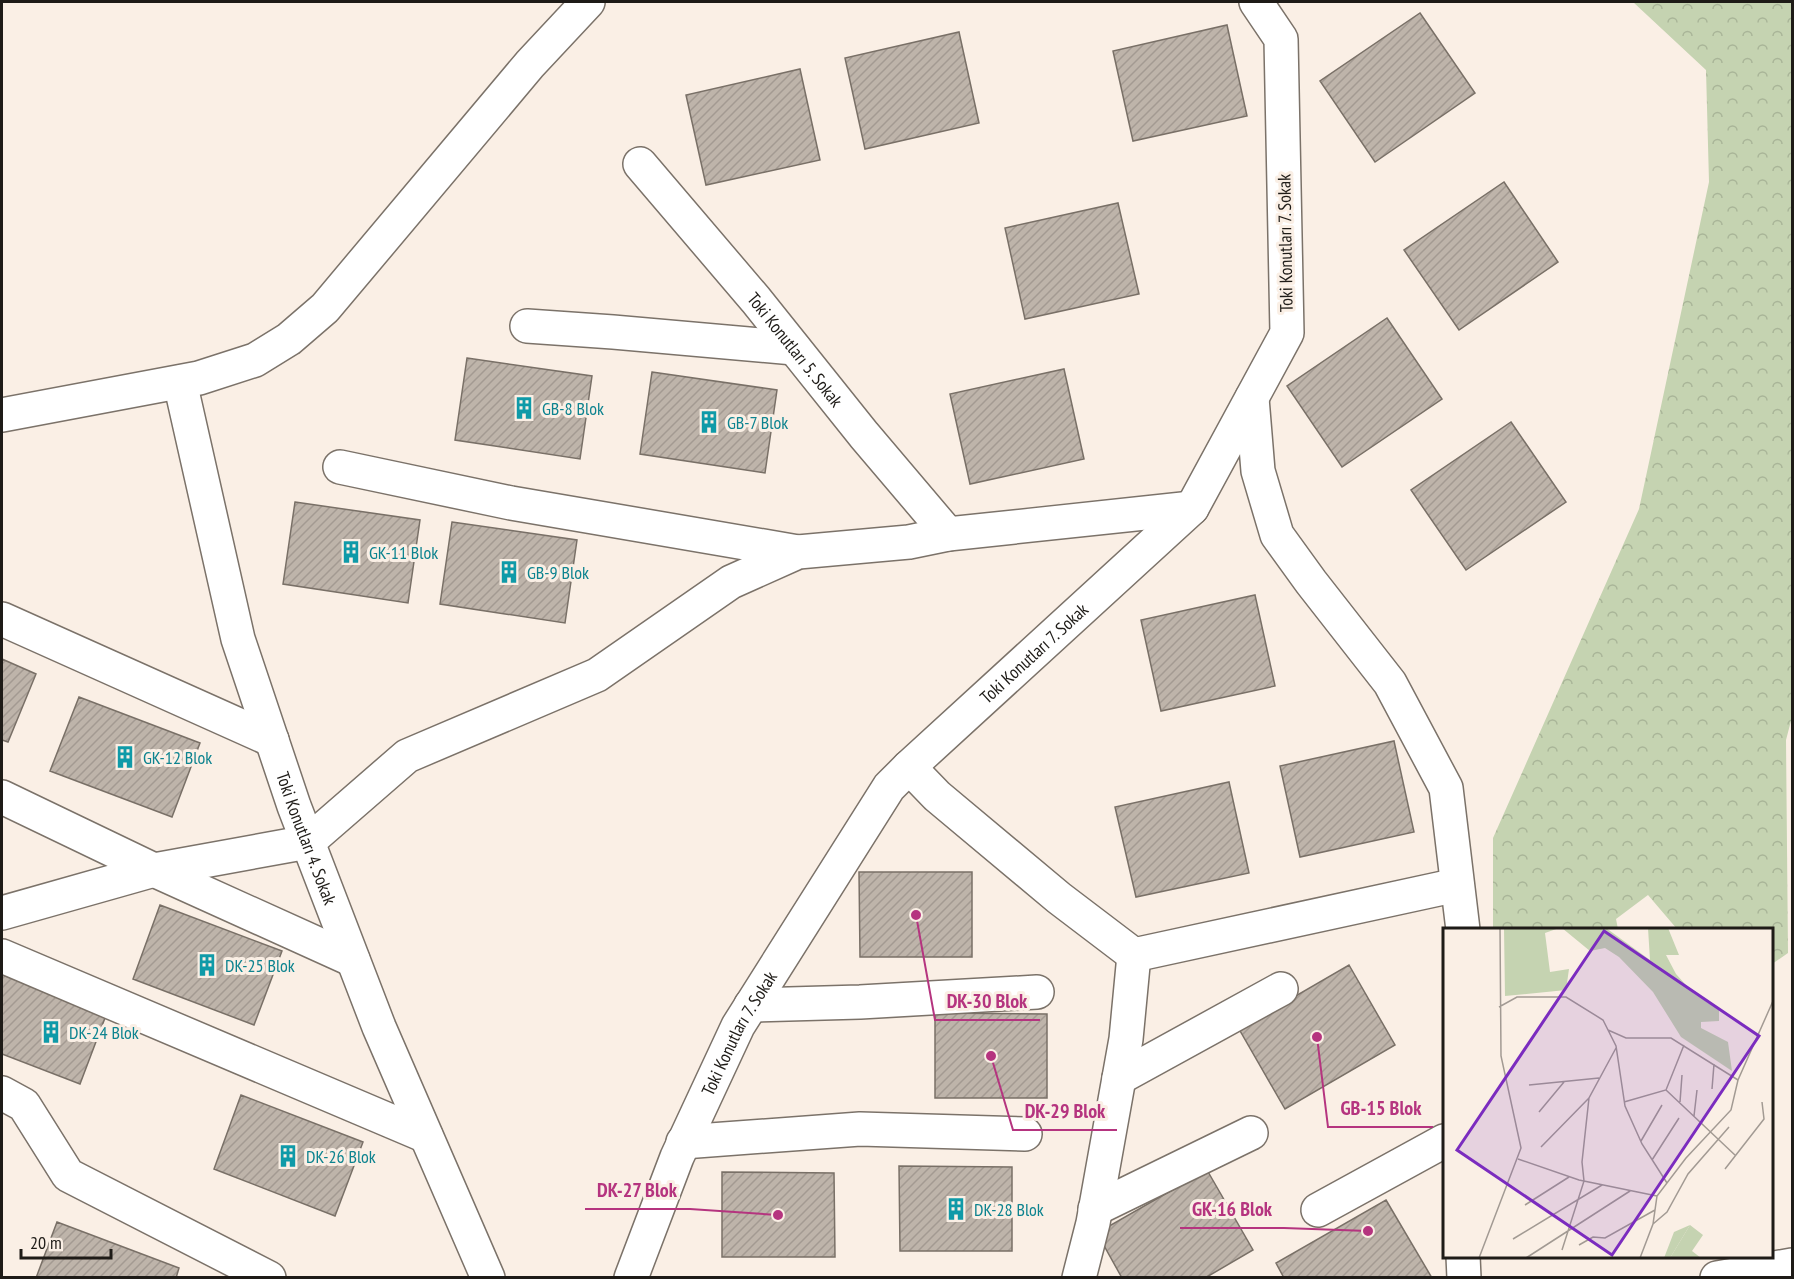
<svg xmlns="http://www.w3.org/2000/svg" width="1794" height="1279" viewBox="0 0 1794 1279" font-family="'PT Sans Narrow',sans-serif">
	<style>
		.forest { fill: url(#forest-crowns) }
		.building { fill: url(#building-hatch); stroke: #797067; stroke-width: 1.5 }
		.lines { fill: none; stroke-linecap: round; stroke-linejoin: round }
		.street-casing { stroke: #7b7269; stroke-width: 36 }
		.secondary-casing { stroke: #7b7269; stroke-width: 36 }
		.street { stroke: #fff; stroke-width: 33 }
		.secondary { stroke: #fff; stroke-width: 33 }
		.labels { text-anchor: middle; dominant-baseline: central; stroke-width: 6; stroke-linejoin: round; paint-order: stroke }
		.street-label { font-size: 18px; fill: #1e1b17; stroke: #faefe5 }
		.culture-label { font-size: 18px; fill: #0d838f; stroke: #faefe5; text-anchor: start }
		.inset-road { fill: none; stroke: #a29a93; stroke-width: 1.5 }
		.view { fill: #7b2cbf; fill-opacity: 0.15; stroke: #7b2cbf; stroke-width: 3 }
		.inset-edge { fill: none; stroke: #1e1b17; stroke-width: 3 }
		.leader { fill: none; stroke: #b5347f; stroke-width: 2 }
		.callout-dot { fill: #b5347f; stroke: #faefe5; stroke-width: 2 }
		.callout-label { font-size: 20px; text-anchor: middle; font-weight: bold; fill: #b5347f; stroke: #faefe5; stroke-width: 6; stroke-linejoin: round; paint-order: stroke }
	</style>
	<defs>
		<pattern id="forest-crowns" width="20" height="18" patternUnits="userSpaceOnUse" patternTransform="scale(1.5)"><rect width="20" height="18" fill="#c5d3b1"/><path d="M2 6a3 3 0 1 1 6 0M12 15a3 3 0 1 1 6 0" fill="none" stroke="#a9b598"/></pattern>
		<pattern id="building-hatch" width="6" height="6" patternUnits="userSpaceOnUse" patternTransform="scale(1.5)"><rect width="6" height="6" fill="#beb4aa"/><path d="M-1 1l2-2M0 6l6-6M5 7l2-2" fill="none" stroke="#a39a92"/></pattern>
	</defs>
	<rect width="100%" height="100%" fill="#faefe5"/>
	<!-- forest -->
	<path class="forest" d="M1633 2H1792V717L1786 740 1788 953 1772 964V930L1677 929 1648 895 1616 919 1618 929H1493V838L1639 509 1709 182 1706 70Z"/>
	<!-- building -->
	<path class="building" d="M1420 13 1475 93 1375 162 1320 81Z
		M1227 25 1247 116 1133 141 1113 51Z
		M959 32 979 123 865 149 845 58Z
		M800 69 820 160 706 185 686 95Z
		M1504 182 1558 262 1459 330 1404 250Z
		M1118 203 1139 294 1025 319 1005 228Z
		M1387 318 1442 399 1342 467 1287 386Z
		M467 358 592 376 580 459 455 440Z
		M1064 369 1084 459 970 484 950 394Z
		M652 372 777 390 765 473 640 454Z
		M1511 422 1566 502 1466 570 1411 490Z
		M295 502 420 520 408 603 283 584Z
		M452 522 577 540 565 623 440 604Z
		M1255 595 1275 686 1161 711 1141 620Z
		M2 659 36 674 8 742 2 740Z
		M79 697 200 743 172 817 50 771Z
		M1394 741 1414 832 1300 857 1280 766Z
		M1229 782 1249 873 1136 897 1115 807Z
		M859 872H972V957H860Z
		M160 905 282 951 254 1025 133 979Z
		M1349 965 1395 1045 1285 1109 1239 1029Z
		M2 970 108 1010 80 1084 2 1054Z
		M935 1013 1047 1014V1098H935Z
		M241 1095 363 1142 335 1216 214 1169Z
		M899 1166 1012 1167V1251H900Z
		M1207 1170 1253 1250 1205 1278H1122L1097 1233Z
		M722 1172 834 1173 835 1257H722Z
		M1386 1200 1432 1278H1284L1276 1263Z
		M57 1222 179 1268 176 1278H36Z"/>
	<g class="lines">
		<!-- street casing -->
		<g class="street-casing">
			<g id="street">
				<path id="s1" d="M640 164 756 300 864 435 948 534"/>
				<path d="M527 326 613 332 794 348"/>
				<path id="s2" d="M180 382 238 639 294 806 379 1027 488 1278"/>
				<path d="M1252 398 1258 471 1277 535 1311 582 1390 683 1446 788 1463 930"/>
				<path d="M340 467 511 503 798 552"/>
				<path d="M2 619 272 740"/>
				<path d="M909 767 937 796 1059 898 1134 955 1457 885"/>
				<path d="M2 797 154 870 353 960"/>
				<path d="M2 913 154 870 308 842 407 756 597 675 731 582 798 552 909 542 948 534 1192 508"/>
				<path d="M2 956 426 1136"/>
				<path d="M751 1005 860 1002 1037 992"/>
				<path d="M1119 1078 1281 989"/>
				<path d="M2 1093 24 1105 68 1175 269 1278"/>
				<path d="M683 1142 860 1129 1025 1134"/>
				<path d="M1095 1209 1251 1133"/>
				<path d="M1318 1210 1444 1141"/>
				<path d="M1463 1256 1464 1278"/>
				<path id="s3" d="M631 1278 677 1157 738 1026 889 787 909 767 1192 508 1287 333 1281 39 1256 2"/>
				<path d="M1079 1278 1093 1223 1126 1039 1134 955"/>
				<path d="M1717 1278 1792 1265"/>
			</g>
		</g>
		<!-- secondary casing -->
		<g class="secondary-casing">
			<path id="secondary" d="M2 415 199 378 255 360 289 339 325 308 530 64 588 2"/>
		</g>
		<!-- street -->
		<use href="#street" class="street"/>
		<!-- secondary -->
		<use href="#secondary" class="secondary"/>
	</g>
	<!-- icons -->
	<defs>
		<g id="building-bare" transform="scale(1.8)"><path d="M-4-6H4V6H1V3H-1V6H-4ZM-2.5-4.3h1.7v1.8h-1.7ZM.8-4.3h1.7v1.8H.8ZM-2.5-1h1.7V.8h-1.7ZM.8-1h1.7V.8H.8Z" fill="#0f9aa8" stroke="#faefe5" stroke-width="2.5" paint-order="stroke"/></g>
	</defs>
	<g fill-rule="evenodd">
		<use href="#building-bare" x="524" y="408"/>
		<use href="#building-bare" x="709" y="422"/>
		<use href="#building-bare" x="351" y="552"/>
		<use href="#building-bare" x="509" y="572"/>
		<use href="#building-bare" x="125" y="757"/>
		<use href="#building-bare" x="207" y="965"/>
		<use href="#building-bare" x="51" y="1032"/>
		<use href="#building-bare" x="288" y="1156"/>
		<use href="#building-bare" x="956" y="1209"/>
	</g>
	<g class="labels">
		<!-- street labels -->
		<g class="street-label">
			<text transform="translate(1285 243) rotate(-91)">Toki Konutları 7. Sokak</text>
			<text stroke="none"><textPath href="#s1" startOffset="242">Toki Konutları 5. Sokak</textPath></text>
			<text stroke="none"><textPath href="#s3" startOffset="754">Toki Konutları 7. Sokak</textPath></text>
			<text stroke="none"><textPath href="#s2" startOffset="474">Toki Konutları 4. Sokak</textPath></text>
			<text stroke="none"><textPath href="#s3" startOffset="268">Toki Konutları 7. Sokak</textPath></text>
		</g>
		<!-- culture labels -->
		<g class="culture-label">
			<text x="542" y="408">GB-8 Blok</text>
			<text x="727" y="422">GB-7 Blok</text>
			<text x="369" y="552">GK-11 Blok</text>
			<text x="527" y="572">GB-9 Blok</text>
			<text x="143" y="757">GK-12 Blok</text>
			<text x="225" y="965">DK-25 Blok</text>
			<text x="69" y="1032">DK-24 Blok</text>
			<text x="306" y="1156">DK-26 Blok</text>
			<text x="974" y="1209">DK-28 Blok</text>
		</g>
	</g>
	<!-- overview -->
	<g transform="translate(1443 928)">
		<rect width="330" height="330" fill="#faefe5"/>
		<path d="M61 0H116L102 5 107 44 126 41 123 62 62 68ZM247 297 227 330H221L231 304Z" fill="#c5d3b1"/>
		<path d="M119 0H163L207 32 205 0H225L236 27H223L233 46 250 65 276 82V93L258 94V100L285 114 289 143 238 109 210 64 176 29 162 20 147 23ZM247 297 260 307 249 323 258 330H227Z" fill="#c5d3b1"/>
		<path class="inset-road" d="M56 79 74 69H123L160 92 173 118 182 178 199 216 224 255M165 102 183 110H228L295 152M86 157 156 150M269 161 271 136M223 162 293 228M181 174 223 162 241 117M237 174 239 147M96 184 121 154M251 188 254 162M198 213 219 177M98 219 146 170M75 231 136 252 214 268M209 232 236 190M282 241 321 191 319 174M82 277 126 249M210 296 224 284 245 246 286 199M70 311 159 257M136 317 150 309 162 310 212 282M119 322 141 253 139 234 146 170 173 120M36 330 78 220 58 128 57 0M83 330 187 263M197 330 210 296 214 268 243 230 288 182 295 152 330 73"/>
		<path class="view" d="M161 3 316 108 169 327 14 222Z"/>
		<rect width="330" height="330" class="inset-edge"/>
	</g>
	<!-- callouts -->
	<path class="leader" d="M916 915L935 1020H1040M1317 1037L1328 1127H1433M991 1056L1013 1130H1117M778 1215L690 1209H585M1368 1231L1284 1228H1180"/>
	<g class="callout-dot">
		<circle cx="916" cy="915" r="6"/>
		<circle cx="1317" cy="1037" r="6"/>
		<circle cx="991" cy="1056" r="6"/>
		<circle cx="778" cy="1215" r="6"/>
		<circle cx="1368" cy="1231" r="6"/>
	</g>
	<g class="callout-label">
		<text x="987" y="1008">DK-30 Blok</text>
		<text x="1381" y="1115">GB-15 Blok</text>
		<text x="1065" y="1118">DK-29 Blok</text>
		<text x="637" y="1197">DK-27 Blok</text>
		<text x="1232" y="1216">GK-16 Blok</text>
	</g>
	<!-- border -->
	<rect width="1794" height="1279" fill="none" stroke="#1e1b17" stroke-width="6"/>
	<!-- scale -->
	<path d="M21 1249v9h90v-9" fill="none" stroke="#1e1b17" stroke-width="3"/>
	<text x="30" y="1249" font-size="18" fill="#1e1b17" stroke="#faefe5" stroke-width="4.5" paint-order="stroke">20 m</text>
</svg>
